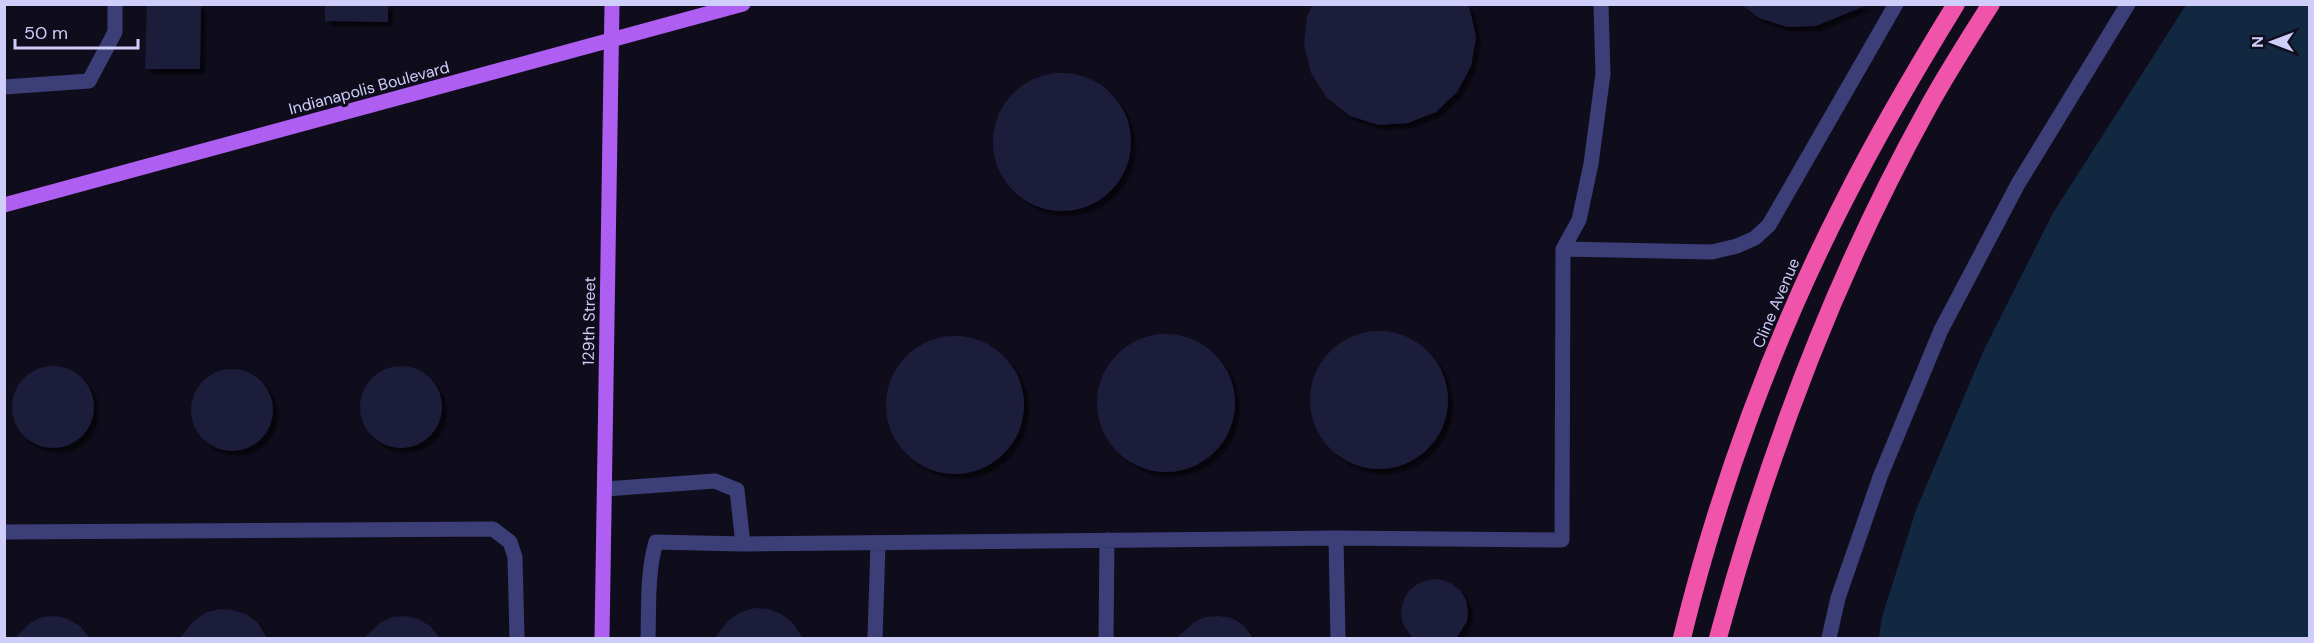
<svg xmlns="http://www.w3.org/2000/svg" width="2314" height="643" viewBox="0 0 2314 643" font-family="'DM Sans',sans-serif">
	<style>
		.water { fill: #122841 }
		.building { fill: #1f1b3b; filter: url(#shadow) }
		.lines { fill: none; stroke-linecap: round; stroke-linejoin: round }
		.minor { stroke: #3c3f77; stroke-width: 15 }
		.major { stroke: #ae5ef0; stroke-width: 15 }
		.highway { stroke: #ef53aa; stroke-width: 18 }
		.labels { text-anchor: middle; dominant-baseline: central; stroke-width: 6; stroke-linejoin: round; paint-order: stroke }
		.street-label { font-size: 16px; fill: #cfcdfa; stroke: #0f0d1c }
	</style>
	<defs>
		<filter id="shadow"><feDropShadow dx="5" dy="5" stdDeviation="1.5" flood-color="#0009"/></filter>
	</defs>
	<rect width="100%" height="100%" fill="#0f0d1c"/>
	<!-- water -->
	<path class="water" d="M2186 5H2309V638H1879L1882 617 1916 510 1983 352 2053 213Z"/>
	<!-- building -->
	<path class="building" d="M147 4H201L200 69H145Z
		M325 4H388V22L325 21Z
		M1313 4H1467L1470 10 1476 37 1471 66 1457 92 1436 112 1408 123 1379 125 1350 116 1327 98 1311 73 1304 44 1307 17Z
		M1741 4H1867V5L1816 26 1787 27 1759 18Z
		M993 142a69 69 0 1 1 138 0a69 69 0 1 1-138 0Z
		M1310 400a69 69 0 1 1 138 0a69 69 0 1 1-138 0Z
		M1097 403a69 69 0 1 1 138 0a69 69 0 1 1-138 0Z
		M886 405a69 69 0 1 1 138 0a69 69 0 1 1-138 0Z
		M12 407a41 41 0 1 1 82 0a41 41 0 1 1-82 0Z
		M360 407a41 41 0 1 1 82 0a41 41 0 1 1-82 0Z
		M191 410a41 41 0 1 1 82 0a41 41 0 1 1-82 0Z
		M1439 579 1450 583 1460 590 1466 600 1468 611 1467 621 1456 639H1413L1403 624 1401 614 1403 602 1408 592 1417 584 1428 580Z
		M754 608 768 609 781 614 792 622 804 639H714L729 620 741 612Z
		M219 609 232 610 246 614 257 622 268 639H179L194 621 205 613Z
		M55 616 68 619 80 626 91 639H14L30 623 42 617Z
		M405 616 418 619 430 626 441 639H363L380 623 392 617Z
		M1218 616 1232 618 1243 625 1254 639H1176L1193 623 1205 617Z"/>
	<g class="lines">
		<!-- minor -->
		<path class="minor" d="M4 87 89 81 115 32V4
			M1563 249 1579 220 1591 164 1603 74 1601 4
			M605 489 715 481 737 490 743 544 1336 538 1338 638
			M4 532 493 529 510 542 515 557 517 638
			M1336 538 1562 540 1563 249 1712 252 1737 246 1755 238 1769 225 1896 4
			M648 638C649 607 647 572 656 542L743 544
			M875 638 878 543
			M1106 638 1107 540
			M1829 638 1838 598 1880 477 1941 330 2018 184 2128 4"/>
		<!-- major -->
		<path class="major" d="M4 205 743 4
			M602 638 612 4"/>
		<!-- highway -->
		<path class="highway" d="M1682 638C1718 490 1774 337 1844 201 1878 134 1916 69 1956 4
			M1718 638C1767 457 1834 278 1925 113 1945 76 1968 40 1991 4"/>
	</g>
	<g class="labels">
		<!-- street labels -->
		<g class="street-label">
			<text transform="translate(369 88) rotate(-15)">Indianapolis Boulevard</text>
			<text transform="translate(1776 303) rotate(-67)">Cline Avenue</text>
			<text transform="translate(589 321) rotate(-89)">129th Street</text>
		</g>
	</g>
	<!-- border -->
	<rect width="2314" height="643" fill="none" stroke="#cfcdfa" stroke-width="12"/>
	<!-- north arrow -->
	<g transform="translate(2272 42) rotate(270)" stroke="#0f0d1c" stroke-width="4.5" paint-order="stroke">
	<path d="M0-4.5L10 22L0 15L-10 22Z" fill="#cfcdfa"/>
	<text y="-9" font-size="16" font-weight="bold" text-anchor="middle" fill="#cfcdfa">N</text>
	</g>
	<!-- scale -->
	<path d="M15 39v9h123v-9" fill="none" stroke="#cfcdfa" stroke-width="3"/>
	<text x="24" y="39" font-size="18" fill="#cfcdfa" stroke="#0f0d1c" stroke-width="4.5" paint-order="stroke">50 m</text>
</svg>
